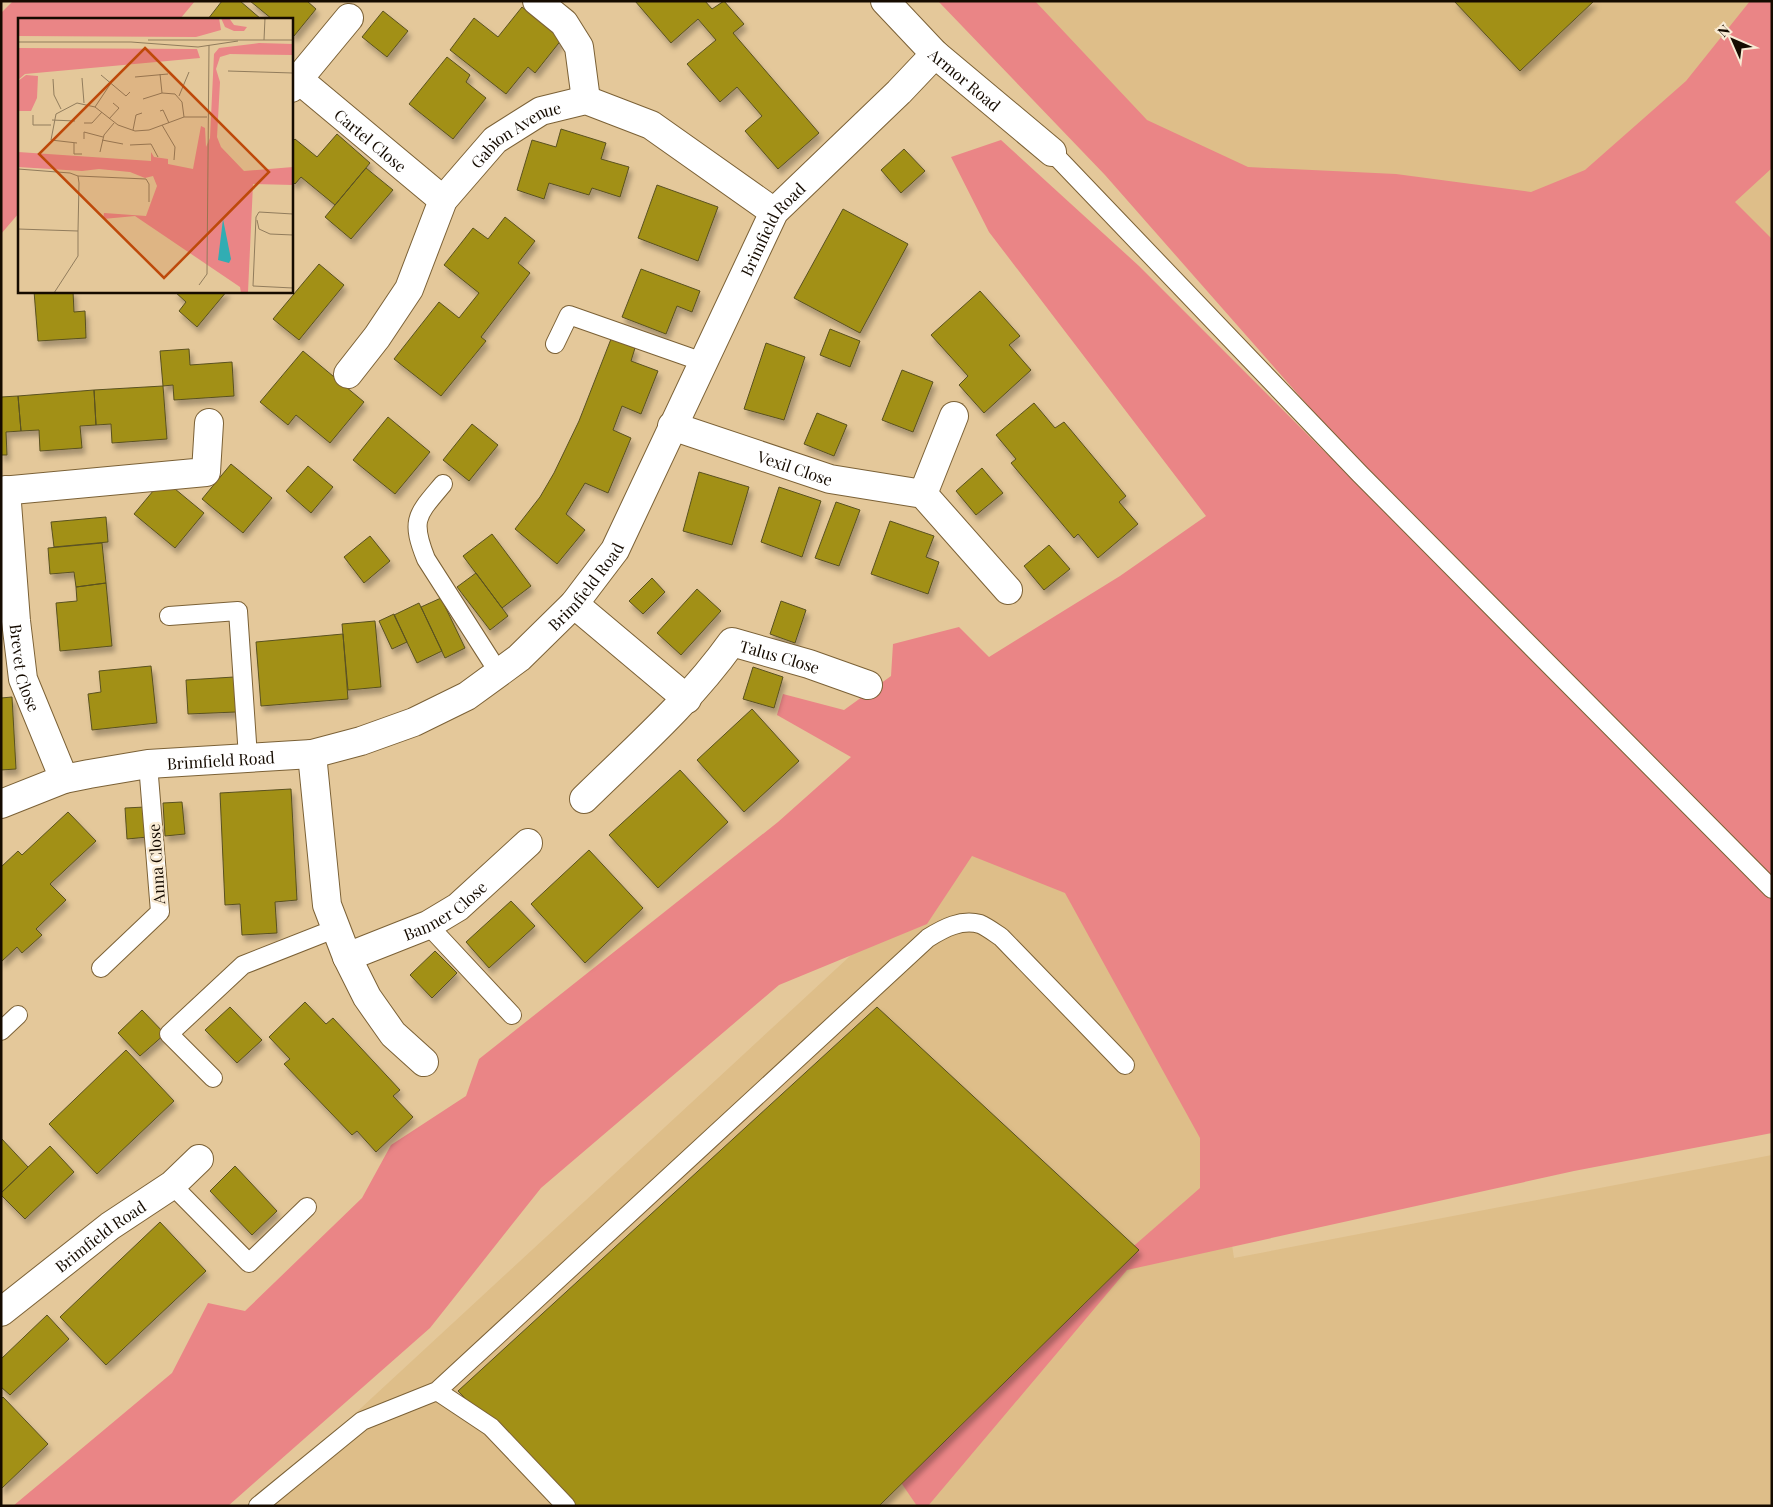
<svg xmlns="http://www.w3.org/2000/svg" width="1773" height="1507" viewBox="0 0 1773 1507" font-family="'Playfair Display',serif">
	<style>
		.built { fill: #debe89 }
		.green { fill: #ea8586 }
		.building { fill: #a29012; stroke: #5a5121; filter: url(#shadow) }
		.lines { fill: none; stroke-linecap: round; stroke-linejoin: round }
		.lane-casing { stroke: #7b6136; stroke-width: 20 }
		.street-casing { stroke: #7b6136; stroke-width: 30 }
		.lane { stroke: #fff; stroke-width: 18 }
		.street { stroke: #fff; stroke-width: 28 }
		.labels { text-anchor: middle; dominant-baseline: central; stroke-width: 5; stroke-linejoin: round; paint-order: stroke }
		.street-label { font-size: 16px; fill: #150b00; stroke: #f9ebd4 }
		.inset-road { fill: none; stroke: #917c5c; stroke-width: 1 }
		.view { fill: #be490a; fill-opacity: 0.15; stroke: #be490a; stroke-width: 2.5 }
		.inset-edge { fill: none; stroke: #150b00; stroke-width: 2.5 }
	</style>
	<defs>
		<filter id="shadow"><feDropShadow dx="3" dy="5.5" stdDeviation="2.5" flood-color="#0004"/></filter>
	</defs>
	<rect width="100%" height="100%" fill="#e4c89a"/>
	<!-- built -->
	<path class="built" d="M974 1H1772V445L1416 409Z
		M982 834 1065 867 1214 1126 1234 1258 1772 1155V1506H255Z"/>
	<!-- green -->
	<path class="green" d="M13 1H195L180 19H19V213L1 234V13Z
		M938 1H1035L1147 120 1248 167 1396 174 1531 192 1585 170 1686 81 1750 1H1772V168L1735 202 1772 239V1133L1574 1171 1127 1270 928 1506H917L887 1462 1200 1188V1138L1065 893 972 856 927 924 779 985 541 1188 430 1328 228 1506H13L172 1373 208 1303 245 1311 362 1198 391 1145 466 1096 479 1059 778 822 851 757 777 715 783 694 844 710 891 676 893 644 959 627 989 657 1120 576 1206 516 989 232 951 157 1001 140 1139 266 1329 456 1339 441 1105 175Z"/>
	<!-- building -->
	<path class="building" d="M222 1H240L261 19H208Z
		M250 1H307L316 9 294 36 291 34V19H272Z
		M635 1H705L712 9 724 1 744 24 733 33 819 133 778 169 745 131 762 116 737 87 720 102 687 64 716 40 698 19 671 43Z
		M1454 1H1594L1520 71Z
		M522 7 562 39 535 73 528 67 506 94 450 50 474 18 498 37Z
		M383 11 408 31 387 57 362 37Z
		M447 57 470 75 466 82 486 98 453 139 409 104Z
		M561 129 606 143 601 159 629 167 620 197 592 188 589 195 549 183 544 199 517 190 532 140 556 147Z
		M337 134 370 163 335 205 301 177 295 184 291 180V143L295 139 317 157Z
		M904 149 925 171 901 193 881 170Z
		M366 168 393 190 351 239 325 217Z
		M657 185 718 207 698 261 638 238Z
		M843 209 908 244 860 333 794 298Z
		M505 217 535 241 518 263 530 273 481 337 486 341 441 396 394 359 439 302 459 318 479 293 444 265 473 228 488 239Z
		M319 264 344 285 299 340 273 319Z
		M641 269 700 291 692 312 677 306 666 334 622 317Z
		M34 291H73L74 312 85 311 86 338 38 341Z
		M174 291H227L197 327 179 311 186 302Z
		M980 291 1020 336 1009 345 1031 370 984 413 959 385 968 376 931 335Z
		M830 329 860 341 850 367 820 355Z
		M611 339 635 348 631 361 658 371 641 414 622 406 613 430 631 438 608 493 585 483 566 514 585 530 557 564 515 529 540 497 554 473 579 421Z
		M766 343 805 357 784 420 744 409Z
		M189 349 190 365 232 362 234 396 174 400 173 385 163 386 160 351Z
		M303 351 364 402 330 443 296 415 288 425 260 402Z
		M902 370 933 382 913 432 882 420Z
		M163 386 167 439 112 443 111 424 96 425 94 390Z
		M94 390 96 425 80 426 82 448 40 451 39 430 21 431 18 396Z
		M18 396 21 431 6 432 7 455H1V397Z
		M1034 403 1055 428 1064 422 1126 496 1119 502 1138 524 1098 558 1078 534 1074 538 1011 463 1016 459 996 435Z
		M817 413 847 425 834 456 804 444Z
		M388 417 430 452 395 494 353 460Z
		M472 424 498 445 469 481 443 460Z
		M231 464 272 498 243 533 202 499Z
		M308 466 333 487 311 513 286 491Z
		M982 468 1003 493 976 515 956 491Z
		M699 472 749 487 732 545 683 531Z
		M163 479 204 513 175 548 134 514Z
		M779 487 821 501 802 557 761 542Z
		M836 502 860 510 839 566 815 558Z
		M106 517 108 542 54 547 51 522Z
		M890 521 934 536 926 557 939 562 928 594 871 574Z
		M492 534 531 586 502 608 463 556Z
		M370 536 390 561 364 583 344 557Z
		M102 543 106 583 76 587 74 572 50 574 48 548Z
		M1049 545 1070 569 1044 590 1024 566Z
		M476 573 508 616 490 630 457 587Z
		M652 578 665 592 643 614 629 601Z
		M106 583 112 646 60 651 56 603 77 601 76 587Z
		M697 589 721 611 681 655 657 633Z
		M441 598 465 648 445 658 421 607Z
		M781 601 806 610 795 643 770 634Z
		M419 603 442 651 417 663 394 615Z
		M394 614 407 642 392 649 379 621Z
		M375 621 381 687 348 690 342 624Z
		M343 634 348 699 261 706 256 642Z
		M151 666 157 723 92 730 88 694 101 692 99 671Z
		M753 667 783 677 774 708 743 699Z
		M234 677 236 712 188 714 186 680Z
		M12 697 16 769 1 770V698Z
		M752 709 799 761 744 812 697 760Z
		M680 770 728 822 658 888 609 835Z
		M291 789 297 900 275 902 277 933 242 935 240 904 225 905 220 793Z
		M182 802 185 834 165 836 163 803Z
		M145 807 148 837 127 839 125 808Z
		M68 812 96 841 50 884 66 900 36 929 42 935 22 953 17 947 1 962V867L18 851 22 855Z
		M589 850 643 908 585 963 531 904Z
		M511 901 535 926 489 968 466 942Z
		M435 951 457 973 432 998 410 975Z
		M305 1002 326 1024 333 1018 400 1090 393 1096 413 1117 376 1152 357 1131 352 1135 284 1064 290 1059 269 1037Z
		M230 1007 262 1040 237 1063 205 1030Z
		M877 1007 1139 1250 879 1506H570L458 1391Z
		M142 1010 165 1034 140 1056 118 1033Z
		M126 1050 174 1101 97 1174 49 1124Z
		M1 1138 28 1167 1 1193Z
		M50 1146 74 1172 25 1219 1 1195V1193Z
		M235 1166 277 1211 252 1235 210 1191Z
		M160 1222 206 1271 106 1365 60 1317Z
		M47 1315 69 1339 10 1395 1 1387V1359Z
		M3 1397 48 1444 1 1489V1399Z"/>
	<g class="lines">
		<!-- lane casing -->
		<g class="lane-casing">
			<path id="lane" d="M1052 152 1360 474 1772 889
				M555 344 569 315 703 362
				M443 484C417 515 410 519 426 559L499 673
				M169 616 238 611 248 757
				M428 925 512 1015
				M101 968 160 912 148 764
				M1 1031 18 1015
				M213 1078 169 1034 243 965 337 928
				M172 1185 249 1263 307 1207
				M437 1391 928 938C944 928 961 919 980 924 987 927 995 933 1001 937L1125 1065
				M258 1506 362 1421 437 1391 491 1427 566 1506"/>
		</g>
		<!-- street casing -->
		<g class="street-casing">
			<g id="street">
				<path d="M537 1 564 23 579 47 586 100"/>
				<path id="s1" d="M885 1 935 54 1052 152"/>
				<path id="s2" d="M298 79 443 200"/>
				<path d="M291 88 349 18"/>
				<path id="s3" d="M348 374 377 337 409 289 443 200 495 140 541 111 586 100 651 125 774 212"/>
				<path id="s4" d="M672 426 830 479 923 494 1008 590"/>
				<path id="s5" d="M6 490 16 621 23 679 64 779"/>
				<path d="M1 491 206 472 209 423"/>
				<path d="M923 494 954 416"/>
				<path d="M574 604 687 699"/>
				<path d="M312 754 327 905 347 957 367 997 393 1034 424 1062"/>
				<path id="s6" d="M584 799C636 748 689 702 732 642L809 664 868 685"/>
				<path id="s7" d="M1 804 64 779 89 774 148 764 312 754 361 741 414 722 467 696 519 658 574 604 615 550 774 212 899 92 935 54"/>
				<path id="s8" d="M347 957 428 925 458 907 528 843"/>
				<path id="s9" d="M1 1312 110 1226 172 1185 199 1159"/>
			</g>
		</g>
		<!-- lane -->
		<use href="#lane" class="lane"/>
		<!-- street -->
		<use href="#street" class="street"/>
	</g>
	<g class="labels">
		<!-- street labels -->
		<g class="street-label">
			<text stroke="none"><textPath href="#s1" startOffset="112">Armor Road</textPath></text>
			<text stroke="none"><textPath href="#s3" startOffset="300">Gabion Avenue</textPath></text>
			<text stroke="none"><textPath href="#s2" startOffset="95">Cartel Close</textPath></text>
			<text stroke="none"><textPath href="#s7" startOffset="1051">Brimfield Road</textPath></text>
			<text stroke="none"><textPath href="#s4" startOffset="130">Vexil Close</textPath></text>
			<text stroke="none"><textPath href="#s7" startOffset="646">Brimfield Road</textPath></text>
			<text stroke="none"><textPath href="#s6" startOffset="266">Talus Close</textPath></text>
			<text stroke="none"><textPath href="#s5" startOffset="179">Brevet Close</textPath></text>
			<text stroke="none"><textPath href="#s7" startOffset="226">Brimfield Road</textPath></text>
			<text transform="translate(156 864) rotate(-94)">Anna Close</text>
			<text stroke="none"><textPath href="#s8" startOffset="109">Banner Close</textPath></text>
			<text stroke="none"><textPath href="#s9" startOffset="125">Brimfield Road</textPath></text>
		</g>
	</g>
	<!-- overview -->
	<g transform="translate(18 18)">
		<rect width="275" height="275" fill="#e4c89a"/>
		<path d="M0 0H201L203 12 178 19 0 18ZM203 0H211L216 7 229 9 226 13H216L207 9ZM241 25 275 26V37L212 36 202 39 198 51 202 64 199 119 203 129 226 153 275 149V167L235 166 230 274 233 275H223L222 269 117 198 85 201 86 195 128 198 139 168 135 158 127 160 112 154 81 151 64 153 0 149V134L133 143V134L136 139 150 141V146L175 151 183 108 187 110 188 129 192 120 196 36 201 30ZM0 30 179 31 182 40 7 56 0 62ZM8 57 20 58 19 80 13 93H0V63Z" fill="#ea8586"/>
		<path d="M205 201 213 241 211 245 200 242Z" fill="#31adb3"/>
		<path class="inset-road" d="M130 22H275M246 22 247 0M0 24H113L180 29 220 23M210 53 275 55M142 56 144 75M83 57 108 78 112 74M117 59 150 56M64 60 66 85M35 61 36 77 43 91M161 78 171 54M125 81 144 75 157 76 164 84 166 99M77 89 93 65M142 93 145 92 151 105M15 97V107H33M91 101 101 90 95 85M34 102 57 103M66 105H74L84 94M144 107 157 129 156 142M115 112 118 97 124 95M66 121V114L85 119M84 122 105 126M56 125V136H64M59 125 33 122 38 96 59 85 77 89 100 107 117 113 131 112 166 99H189M112 127 133 126 140 139M82 134 86 117 96 105M0 151 52 155 60 158 61 165 60 213 0 211M60 158 128 161 131 166V184M275 196 241 194 238 199 235 268 275 270M239 202 241 211 252 216 275 217M181 267 189 256 191 27M36 275 60 238V213"/>
		<path class="view" d="M127 30 251 154 146 260 21 136Z"/>
		<rect width="275" height="275" class="inset-edge"/>
	</g>
	<!-- border -->
	<rect width="1773" height="1507" fill="none" stroke="#150b00" stroke-width="5"/>
	<!-- north arrow -->
	<g transform="translate(1733 40) rotate(315)" stroke="#f9ebd4" stroke-width="4" paint-order="stroke">
	<path d="M0-4L9 19L0 12L-9 19Z" fill="#150b00"/>
	<text y="-8" font-size="14" font-weight="bold" text-anchor="middle" fill="#150b00">N</text>
	</g>
</svg>
